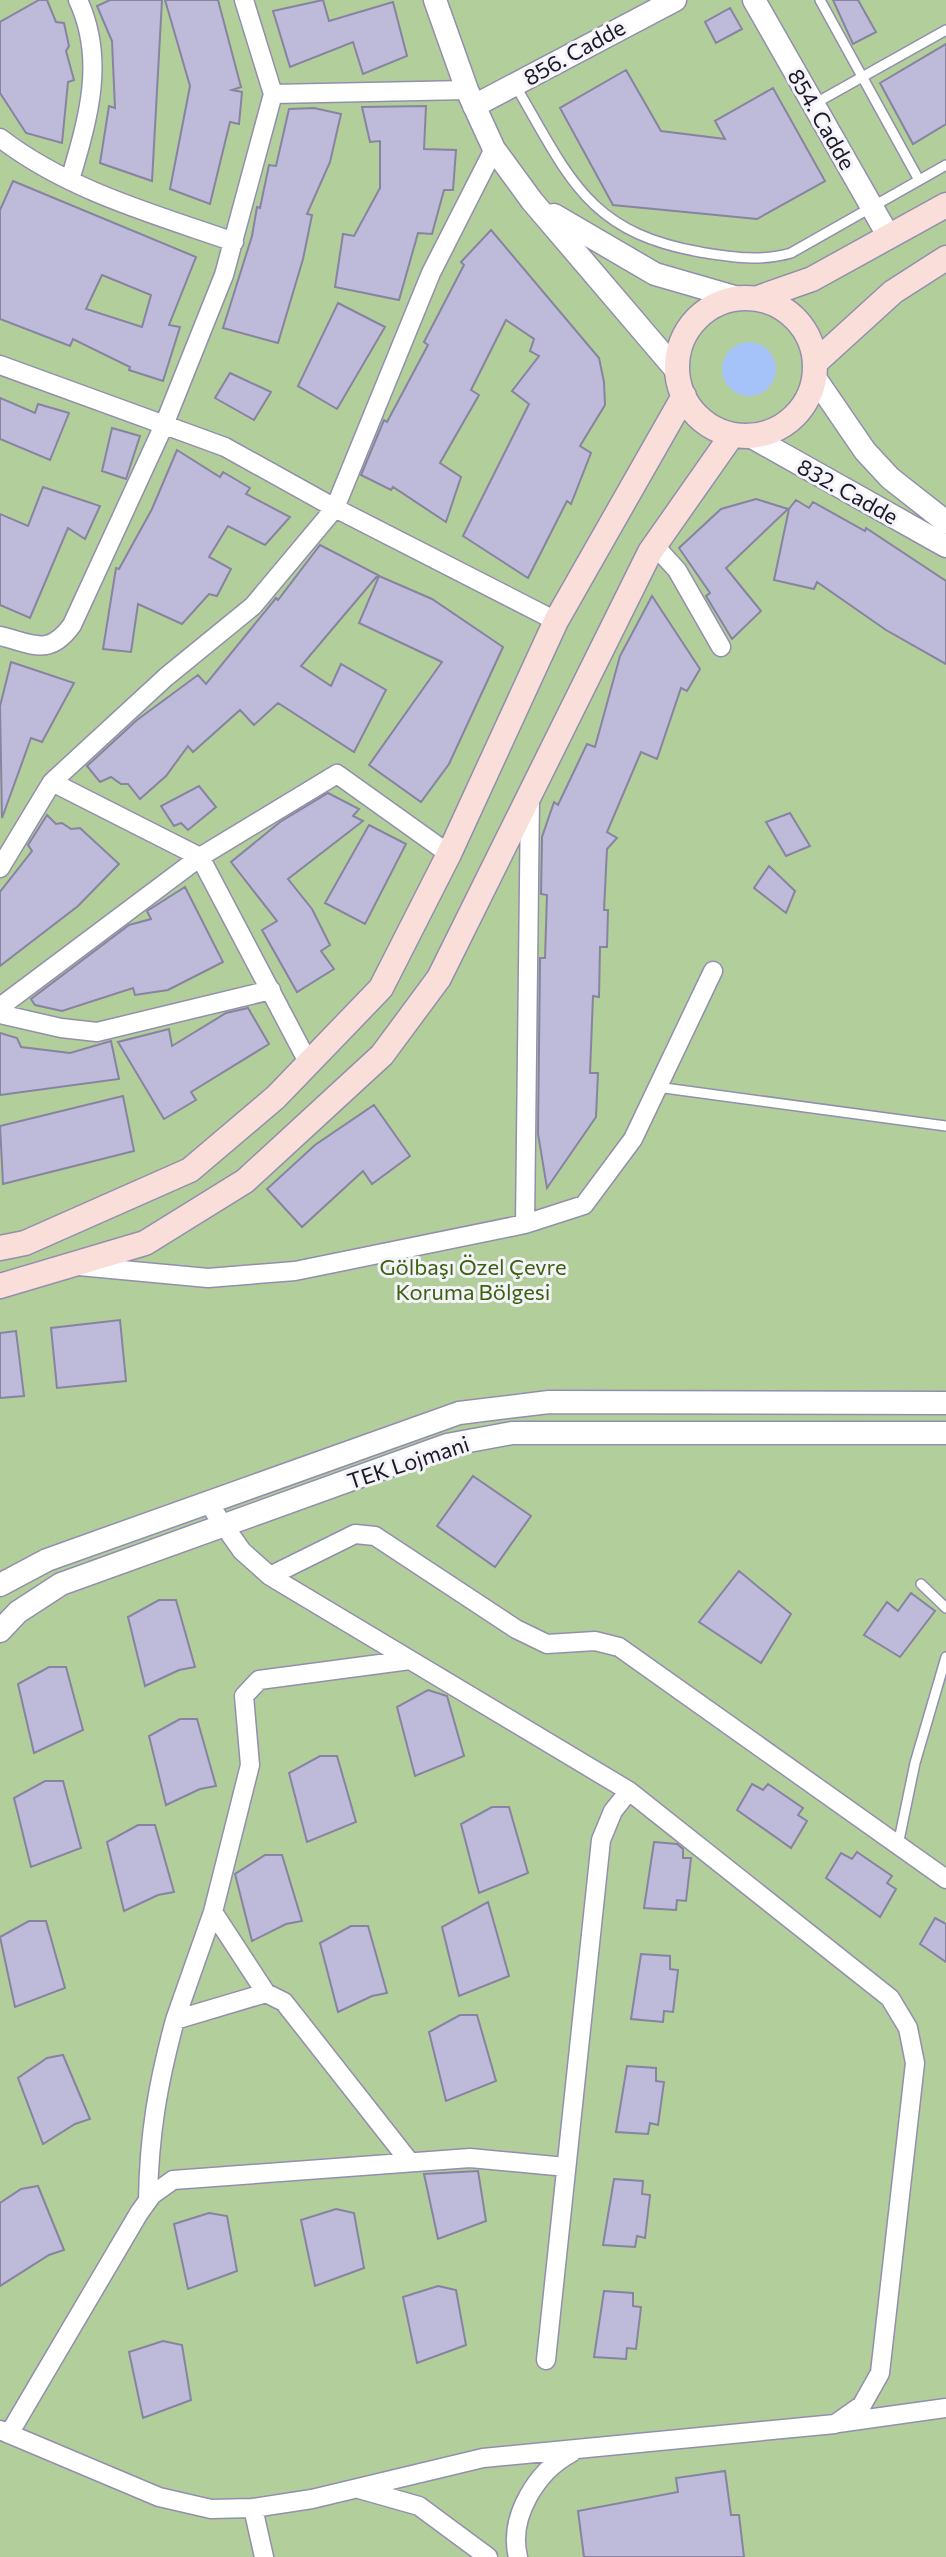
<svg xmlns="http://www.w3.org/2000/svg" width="946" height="2557" viewBox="0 0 946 2557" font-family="Commissioner,sans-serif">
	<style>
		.green { fill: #b2ce9a }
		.water { fill: #a5c2f9 }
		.building { fill: #bdbada; stroke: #8783a1; stroke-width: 2; fill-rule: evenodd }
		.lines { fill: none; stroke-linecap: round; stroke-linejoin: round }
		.service-casing { stroke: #928fae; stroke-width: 12 }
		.minor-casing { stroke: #928fae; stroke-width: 21 }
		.tertiary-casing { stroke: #928fae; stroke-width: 25 }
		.secondary-casing { stroke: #928fae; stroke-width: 27 }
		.service { stroke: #fff; stroke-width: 9 }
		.minor { stroke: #fff; stroke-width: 18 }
		.tertiary { stroke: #fff; stroke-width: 22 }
		.secondary { stroke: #fadeda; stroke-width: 24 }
		.labels { text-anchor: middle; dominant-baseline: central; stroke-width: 6; stroke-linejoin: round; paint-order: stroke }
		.street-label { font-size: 22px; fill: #1a1924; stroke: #f4f3fa }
		.park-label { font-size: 22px; fill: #3c600d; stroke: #f4f3fa }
	</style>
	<rect width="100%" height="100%" fill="#e6e3fe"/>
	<!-- green -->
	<path class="green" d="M0 0H946V2557H0Z"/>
	<!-- water -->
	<path class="water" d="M722 369a27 27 0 1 1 54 0a27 27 0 1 1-54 0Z"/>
	<!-- building -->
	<path class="building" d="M39 0H47L56 22 64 23 69 46 66 51 74 80 68 82 62 143 26 133 0 93V22Z
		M110 0H162L152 181 100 163 109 106 115 108 112 41 97 6Z
		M165 0H218L241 87 232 90 242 92 239 124 230 122 210 204 170 189 190 86Z
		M323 0 329 21 393 2 407 56 363 74 353 42 290 67 273 11Z
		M833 0H858L876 32 853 44Z
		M730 8 742 29 716 43 705 22Z
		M946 44V124L913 144 880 83Z
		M626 70 661 131 725 139 715 121 773 88 825 181 757 219 613 205 560 108Z
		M426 106 424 149 456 150 453 190H444L432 234 418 233 399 300 335 287 343 234 354 236 380 188V141L370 142 362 107Z
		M314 108 341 114 330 162 307 214 312 215 303 259 278 343 223 328 252 236 257 207 260 208 269 165 276 166 289 109Z
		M13 181 196 257 169 325 180 327 163 381 129 370 130 367 73 339 70 346 0 319V210ZM102 275 151 295 142 327 86 309Z
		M491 230 599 358 604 382 605 405 580 446 591 453 571 504 567 501 528 578 463 536 529 404 512 391 539 356 530 351 534 339 506 320 471 390 479 395 440 463 461 477 446 522 393 487 391 490 361 475 384 420 387 422 428 345 424 342 464 265 461 262Z
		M338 303 385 327 337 409 298 386Z
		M230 373 271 392 254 420 215 398Z
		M0 398 35 413 38 404 69 413 50 460 0 439Z
		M112 428 140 436 126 479 102 471Z
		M177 450 220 477 223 472 250 488 246 494 290 517 265 545 228 526 209 557 231 569 217 596 209 594 182 624 138 604 131 652 103 649 116 568 119 569 152 509Z
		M43 487 100 506 85 539 68 528 30 618 0 605V514L28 526Z
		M756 499 788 509 726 568 761 611 732 639 706 596 710 593 679 548 721 509Z
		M796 500 809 508 813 502 865 531 866 528 946 581V664L886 630 817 582 814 589 774 580 789 509Z
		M320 545 378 575 301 666 331 686 341 664 386 690 354 752 278 703 254 725 240 710 193 752 188 746 166 776 140 799 128 784H121L111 777 100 782 87 766 137 720 198 675 206 684 276 598 278 600Z
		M379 576 432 599 503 647 449 764 421 802 369 765 442 662 359 623Z
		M652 596 700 669 687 691 681 688 657 759 641 752 607 832 617 838 607 849 604 910H608L607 947H600L599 997 593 996 590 1073H598L596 1117 547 1188 538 1134 540 958H545L547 895 541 894 542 837 554 802 558 805 587 744 595 747 620 656Z
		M11 662 74 683 42 742 31 738 2 818 0 706Z
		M199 786 216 807 188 830 181 823 174 826 161 806Z
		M328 793 359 809 353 816 363 821 288 879 312 909 330 945 321 951 334 969 297 992 262 930 277 921 231 862 280 822Z
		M790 813 810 846 786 856 766 822Z
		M47 815 56 824 62 823 71 829 80 828 119 864 78 906 0 966V892L32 851 28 845Z
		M369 825 406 844 365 924 325 903Z
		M769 866 795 891 786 913 754 888Z
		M185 887 223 962 168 990 135 995 133 988 62 1011 35 1005 31 999 129 925 151 919 147 911Z
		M248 1008 269 1044 191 1092 196 1100 164 1119 118 1042 169 1029 172 1046 226 1013Z
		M0 1033 17 1038 21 1047 70 1053 111 1041 119 1079 0 1095Z
		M123 1096 134 1151 3 1184 0 1126Z
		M374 1105 410 1156 372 1184 363 1171 302 1227 267 1189 315 1145Z
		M120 1320 126 1381 57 1388 51 1328Z
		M16 1331 24 1396 0 1398V1333Z
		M473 1476 531 1516 495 1567 437 1526Z
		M739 1571 791 1614 761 1663 699 1622Z
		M911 1593 935 1611 900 1657 864 1635 887 1602 898 1611Z
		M159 1600H176L195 1667 179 1670 145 1686 128 1617Z
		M49 1667H66L83 1730 34 1753 18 1684Z
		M428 1690 447 1696 464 1756 415 1776 397 1707Z
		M180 1719H197L216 1786 200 1789 166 1805 149 1736Z
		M320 1756H337L356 1822 307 1842 289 1773Z
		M45 1781H63L81 1848 31 1867 14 1798Z
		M752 1784 763 1790 768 1784 803 1808 798 1815 807 1821 791 1848 737 1810Z
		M492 1807H509L528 1873 479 1893 461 1824Z
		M138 1825H155L174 1892 158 1895 124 1911 107 1842Z
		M654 1842 677 1844 683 1849V1858H691L686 1901 677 1900 676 1910 644 1908Z
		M857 1852 892 1876 887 1883 896 1889 880 1917 826 1878 841 1853 852 1859Z
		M265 1855H282L302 1921 286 1924 252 1941 235 1874Z
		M488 1902 509 1976 459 1996 442 1927Z
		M935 1918 946 1924V1962L920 1944Z
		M29 1921H46L65 1988 15 2007 0 1937Z
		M351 1926H368L387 1993 372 1996 338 2012 320 1943Z
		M641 1954 670 1956V1969L678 1970 673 2012 664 2011 663 2022 631 2019Z
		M460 2015H477L496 2081 446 2101 429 2032Z
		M63 2055 90 2119 75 2124 43 2144 18 2078 47 2058Z
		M627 2066 656 2068V2081L664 2082 658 2125 650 2123 648 2134 616 2132Z
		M478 2171 486 2221 438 2239 424 2174Z
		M614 2179 643 2181 642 2194 650 2195 645 2238 637 2236 635 2247 603 2245Z
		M38 2186 64 2250 49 2255 0 2286V2203L21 2189Z
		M336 2209 354 2213 364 2268 315 2286 301 2220Z
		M209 2213 227 2216 237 2271 188 2289 174 2224Z
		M438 2286 456 2290 466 2345 417 2363 403 2297Z
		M604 2291 633 2293V2306L641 2307 636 2349 627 2348 626 2359 594 2357Z
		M163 2341 182 2345 191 2400 143 2418 129 2352Z
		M725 2471 731 2515H739L744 2557H584L578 2511 678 2492 676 2478Z"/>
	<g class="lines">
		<!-- service casing -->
		<g class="service-casing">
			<path id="service" d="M820 0 919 180
				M515 85C569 176 586 232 700 252 731 257 760 262 791 253L946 165
				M814 104 946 30
				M657 1087 946 1126
				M921 1584 946 1608
				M898 1845 915 1763 946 1657"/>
		</g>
		<!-- minor casing -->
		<g class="minor-casing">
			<path id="minor" d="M244 0 273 94 467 90
				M0 138C69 191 154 214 234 242
				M70 180C88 119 106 60 78 0
				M0 365 225 447 335 508 556 621
				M655 546 677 570 721 647
				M0 636C33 644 49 657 72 625L164 425 224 275 273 94
				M52 782 200 857 309 1064
				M0 868 52 782 166 677 253 606 335 508 431 273 494 149
				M0 1007 200 857 337 774 449 854
				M0 1014 61 1028 97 1032 271 990
				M525 1224 584 1205 633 1139 713 971
				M79 1266 208 1278 295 1271 525 1224 530 797
				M270 1576 355 1534 375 1536 516 1629 547 1644 595 1641 619 1647 946 1879
				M213 1912 250 1765 244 1696 259 1680 410 1660
				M175 2020 213 1912 266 1993
				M148 2200C149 2134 158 2083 175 2020L266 1993 284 2002 409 2161
				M546 2360 601 1840 613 1811 629 1791
				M838 2423 946 2408
				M0 2430 159 2497 211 2509 253 2508 312 2499 483 2458 835 2424 862 2405 880 2373 915 2063 908 2028 890 1998 629 1791 270 1576 242 1551 208 1503
				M9 2434 139 2213 152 2195 173 2180 470 2158 566 2167
				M359 2489 419 2506 488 2557
				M253 2508 264 2557
				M518 2557C508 2517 537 2471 571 2453"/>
		</g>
		<!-- tertiary casing -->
		<g class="tertiary-casing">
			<path id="tertiary" d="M435 0 467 90 494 149 532 201 677 371
				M754 0 889 237
				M474 106 675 0
				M554 215 655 274 738 298
				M815 378 865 451 890 478 946 522
				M750 436 946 546
				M0 1585 47 1560 459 1413 549 1402 946 1403
				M0 1631 18 1612 61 1584 447 1445 512 1433H946"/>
		</g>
		<!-- secondary casing -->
		<g class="secondary-casing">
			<path id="secondary" d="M758 298 812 279 946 205
				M677 367a69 69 0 1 1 138 0a69 69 0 1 1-138 0Z
				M816 362 893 292 946 258
				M0 1248 25 1243 190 1170 276 1097 381 988 449 854 556 621 684 396
				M0 1286 145 1243 245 1181 382 1055 439 978 650 552 732 435"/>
		</g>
		<!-- service -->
		<use href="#service" class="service"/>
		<!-- minor -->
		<use href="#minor" class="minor"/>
		<!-- tertiary -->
		<use href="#tertiary" class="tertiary"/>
		<!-- secondary -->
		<use href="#secondary" class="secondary"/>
	</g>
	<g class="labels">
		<!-- street labels -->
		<g class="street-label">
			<text transform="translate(574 52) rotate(-29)">856. Cadde</text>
			<text transform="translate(822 119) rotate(60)">854. Cadde</text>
			<text transform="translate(848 491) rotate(29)">832. Cadde</text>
			<text transform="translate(408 1462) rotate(-18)">TEK Lojmani</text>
		</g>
		<!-- park labels -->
		<g class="park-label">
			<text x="473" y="1266">Gölbaşı Özel Çevre<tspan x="473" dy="25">Koruma Bölgesi</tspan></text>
		</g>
	</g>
</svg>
